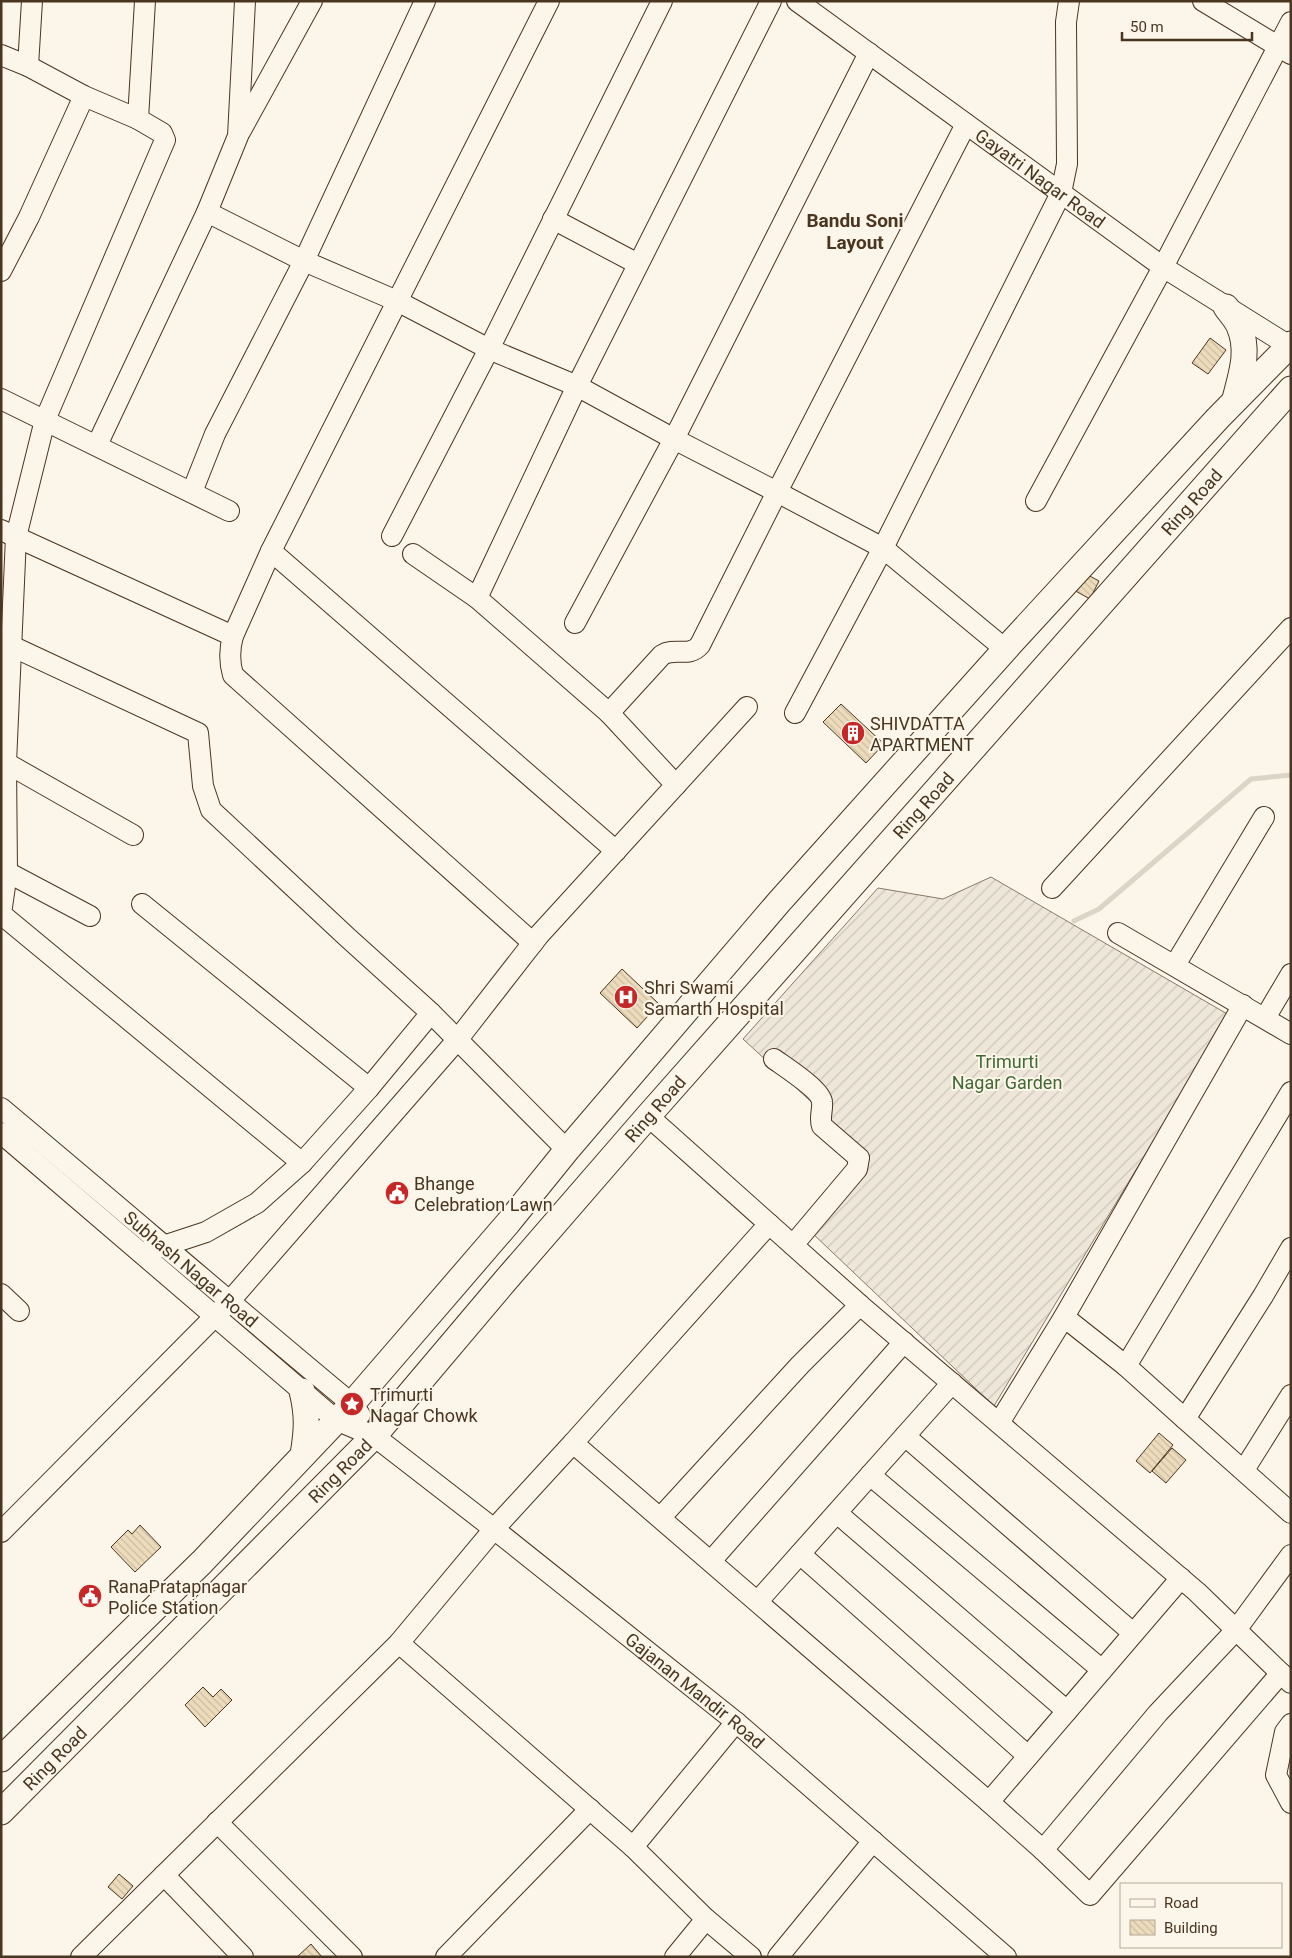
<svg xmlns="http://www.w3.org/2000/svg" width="1292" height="1958" viewBox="0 0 1292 1958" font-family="Roboto,sans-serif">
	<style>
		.garden { fill: url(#garden-furrows); stroke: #887966 }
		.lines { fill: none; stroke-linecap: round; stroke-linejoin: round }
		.stream { stroke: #dcd4c6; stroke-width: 5 }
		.building { fill: url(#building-back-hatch); stroke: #4a3520 }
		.minor-casing { stroke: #4a3520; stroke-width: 22 }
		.major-casing { stroke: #4a3520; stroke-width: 27 }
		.minor { stroke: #fbf6e9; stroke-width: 20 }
		.major { stroke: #fbf6e9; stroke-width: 25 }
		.labels { text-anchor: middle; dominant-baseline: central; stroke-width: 4; stroke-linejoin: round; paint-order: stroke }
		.street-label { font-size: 18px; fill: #4a3520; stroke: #fbf6e9 }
		.poi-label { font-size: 18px; fill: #4a3520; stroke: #fbf6e9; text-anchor: start }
		.park-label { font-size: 18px; fill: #436837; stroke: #fbf6e9 }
		.neighbourhood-label { font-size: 19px; font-weight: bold; fill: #4a3520; stroke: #fbf6e9 }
	</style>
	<defs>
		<pattern id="garden-furrows" width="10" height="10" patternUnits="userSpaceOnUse" patternTransform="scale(1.25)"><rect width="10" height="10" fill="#ede6d9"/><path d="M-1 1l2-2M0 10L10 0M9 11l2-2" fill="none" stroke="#cdc6ba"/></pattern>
		<pattern id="building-back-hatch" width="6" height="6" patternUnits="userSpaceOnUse" patternTransform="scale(1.25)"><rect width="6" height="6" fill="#ecdcbc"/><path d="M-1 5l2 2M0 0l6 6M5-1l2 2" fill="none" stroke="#ccbda1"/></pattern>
	</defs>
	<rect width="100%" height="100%" fill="#fbf6e9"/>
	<!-- garden -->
	<path class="garden" d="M991 877 1229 1015 994 1406 810 1231 870 1156 743 1039 878 888 943 899Z"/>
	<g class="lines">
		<!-- stream -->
		<path class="stream" d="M1074 921 1099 909 1251 779 1291 775"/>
	</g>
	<!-- building -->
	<path class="building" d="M1210 338 1226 350 1208 374 1192 363Z
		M1069 565 1099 581 1090 599 1061 583Z
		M841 704 884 744 866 763 823 722Z
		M622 969 659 1004 637 1028 600 993Z
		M1159 1433 1173 1445 1150 1473 1136 1461Z
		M1172 1448 1186 1460 1166 1483 1152 1471Z
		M140 1525 161 1547 135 1572 111 1547 128 1530 132 1534Z
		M203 1687 213 1697 221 1689 232 1700 205 1727 185 1705Z
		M119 1874 133 1886 122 1899 108 1887Z
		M311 1944 322 1957H298V1956Z"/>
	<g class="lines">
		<!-- minor casing -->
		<g class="minor-casing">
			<g id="minor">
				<path d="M245 1 238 136 207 212 304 261 397 301 489 349 577 386 674 439 575 623"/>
				<path d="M771 1 577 386 477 598 609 713 662 655C675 647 689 658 700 645L777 492 674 439 869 53"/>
				<path id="s1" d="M797 1 1163 267 1291 347"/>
				<path d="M1203 1 1291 54"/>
				<path d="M1 55 28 66 84 96 138 119"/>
				<path d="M28 66 32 1"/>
				<path d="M966 124 777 492 883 548 1061 193 1067 164 1066 22 1069 1"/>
				<path d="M240 132 312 1"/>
				<path d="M553 219 638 264"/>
				<path d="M1 271 29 217 84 96"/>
				<path d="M1 399 229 511"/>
				<path d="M97 445 207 212"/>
				<path d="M192 492 215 434 304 261 425 1"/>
				<path d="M1036 501 1163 267 1291 22"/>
				<path d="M1 530 233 636"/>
				<path d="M392 536 489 349 662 1"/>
				<path d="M271 551 616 851"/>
				<path d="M413 554 477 598"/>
				<path d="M3 642 198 733 203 786 211 810 347 937 431 1013 369 1088 302 1163"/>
				<path d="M609 713 676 785"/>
				<path d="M795 713 883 548 1005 649"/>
				<path d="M1 760 133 835"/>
				<path d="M7 872 90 916"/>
				<path d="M1052 888 1291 628"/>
				<path d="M142 904 369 1088"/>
				<path d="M1118 933 1291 1034"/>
				<path d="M533 943 233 675C229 661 229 650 233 636L271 551 549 1"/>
				<path d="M1175 965 1264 817"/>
				<path d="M431 1013 567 1150"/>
				<path d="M1265 1018 1291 974"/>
				<path d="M774 1059C785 1067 821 1090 822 1102 823 1110 819 1118 822 1126L859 1158 857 1169 793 1245"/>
				<path d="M1291 1092 1126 1366 1185 1419 1263 1296 1291 1248"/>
				<path id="s2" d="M1 1108C118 1206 234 1306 352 1404L360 1415"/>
				<path d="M648 1116 860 1305 1197 1592 1291 1683"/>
				<path id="s3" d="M1 1133 336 1420 374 1436 494 1529 736 1722 1006 1957"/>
				<path d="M142 1253 206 1232 257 1203 302 1163 1 914 7 872 6 763 16 537 45 420 165 140 162 133 138 119 145 1"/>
				<path d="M1 1294 19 1311"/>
				<path d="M1064 1317 1126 1366"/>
				<path d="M1185 1419 1291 1513"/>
				<path d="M999 1423 1064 1317 1243 1005"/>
				<path d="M905 1436 1133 1633"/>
				<path d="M573 1443 769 1224"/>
				<path d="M1244 1470 1291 1395"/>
				<path d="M870 1475 1102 1670"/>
				<path d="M837 1513 1067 1711"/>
				<path d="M661 1517 800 1365 860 1305"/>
				<path d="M1 1532 229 1302 458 1039 539 935 747 707"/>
				<path d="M800 1554 1028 1756"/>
				<path d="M711 1561 904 1342"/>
				<path d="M1181 1578 989 1802 1043 1850 1158 1713 1236 1630 1291 1555"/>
				<path d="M758 1601 952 1383"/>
				<path d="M399 1643 633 1847 736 1722"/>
				<path d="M1291 1724 1285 1732 1276 1775 1291 1803"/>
				<path d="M217 1822 352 1957"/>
				<path d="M633 1847 706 1919"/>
				<path d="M1043 1850 1090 1895 1281 1673"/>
				<path d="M164 1875 243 1957"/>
				<path d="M81 1957 399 1643 494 1529 573 1443 989 1802"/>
				<path d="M446 1957 590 1809"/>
				<path d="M675 1957 706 1919 751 1957"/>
				<path d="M778 1957 873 1841"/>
			</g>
		</g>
		<!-- major casing -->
		<g class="major-casing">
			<g id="major">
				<path d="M1226 307C1230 313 1236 319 1239 326 1250 351 1241 375 1235 399"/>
				<path d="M302 1391C308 1416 307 1430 303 1455"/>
				<path d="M1 1759 202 1562 352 1404 508 1223 567 1150 779 902 1011 643 1218 418 1291 344"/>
				<path id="s4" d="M1 1812 374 1436 505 1281 648 1116 1291 389"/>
			</g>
		</g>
		<!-- minor -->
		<use href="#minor" class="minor"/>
		<!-- major -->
		<use href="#major" class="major"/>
	</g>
	<!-- icons -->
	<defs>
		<g id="building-disc" transform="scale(1.25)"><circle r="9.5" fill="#c62828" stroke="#fbf6e9"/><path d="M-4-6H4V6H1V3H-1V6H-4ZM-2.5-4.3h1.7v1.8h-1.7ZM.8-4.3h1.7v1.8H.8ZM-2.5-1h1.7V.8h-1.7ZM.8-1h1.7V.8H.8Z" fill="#fff"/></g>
		<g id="hospital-disc" transform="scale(1.25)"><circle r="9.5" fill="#c62828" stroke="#fbf6e9"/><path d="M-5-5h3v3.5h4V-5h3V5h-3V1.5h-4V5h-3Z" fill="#fff"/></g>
		<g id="civic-disc" transform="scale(1.25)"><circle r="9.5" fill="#c62828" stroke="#fbf6e9"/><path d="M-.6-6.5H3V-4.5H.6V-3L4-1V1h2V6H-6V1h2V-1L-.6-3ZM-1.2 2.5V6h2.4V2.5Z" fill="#fff"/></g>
		<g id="sight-disc" transform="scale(1.25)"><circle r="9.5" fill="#c62828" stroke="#fbf6e9"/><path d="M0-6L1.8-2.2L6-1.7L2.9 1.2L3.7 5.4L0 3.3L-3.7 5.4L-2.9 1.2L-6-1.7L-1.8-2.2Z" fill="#fff"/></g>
	</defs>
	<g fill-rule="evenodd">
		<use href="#building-disc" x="853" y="733"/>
		<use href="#hospital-disc" x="626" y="997"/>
		<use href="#civic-disc" x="397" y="1193"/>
		<use href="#sight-disc" x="352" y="1404"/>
		<use href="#civic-disc" x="90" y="1596"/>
	</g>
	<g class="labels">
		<!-- street labels -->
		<g class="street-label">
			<text stroke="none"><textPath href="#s1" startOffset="301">Gayatri Nagar Road</textPath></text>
			<text stroke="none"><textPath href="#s4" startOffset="1771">Ring Road</textPath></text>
			<text stroke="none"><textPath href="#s4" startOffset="1366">Ring Road</textPath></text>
			<text stroke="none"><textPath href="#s4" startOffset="961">Ring Road</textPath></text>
			<text stroke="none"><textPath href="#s2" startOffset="249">Subhash Nagar Road</textPath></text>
			<text stroke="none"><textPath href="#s4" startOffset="481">Ring Road</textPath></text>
			<text stroke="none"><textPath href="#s3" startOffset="892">Gajanan Mandir Road</textPath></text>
			<text stroke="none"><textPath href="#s4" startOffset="76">Ring Road</textPath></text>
		</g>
		<!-- poi labels -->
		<g class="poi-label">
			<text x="870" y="723">SHIVDATTA<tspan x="870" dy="21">APARTMENT</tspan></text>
			<text x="644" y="987">Shri Swami<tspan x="644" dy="21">Samarth Hospital</tspan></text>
			<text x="414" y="1183">Bhange<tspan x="414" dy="21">Celebration Lawn</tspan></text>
			<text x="370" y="1394">Trimurti<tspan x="370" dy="21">Nagar Chowk</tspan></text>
			<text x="108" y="1586">RanaPratapnagar<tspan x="108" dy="21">Police Station</tspan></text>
		</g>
		<!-- park labels -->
		<g class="park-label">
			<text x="1007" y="1061">Trimurti<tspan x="1007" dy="21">Nagar Garden</tspan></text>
		</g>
		<!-- neighbourhood labels -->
		<g class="neighbourhood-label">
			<text x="855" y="220">Bandu Soni<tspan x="855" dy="22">Layout</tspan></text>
		</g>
	</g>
	<!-- border -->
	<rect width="1292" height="1958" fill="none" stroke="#4a3520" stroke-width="5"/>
	<!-- legend -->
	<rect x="1120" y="1883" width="162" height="65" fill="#fbf6e9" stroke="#b4a999"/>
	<rect x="1130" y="1899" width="25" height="8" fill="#fbf6e9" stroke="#b4a999"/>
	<text x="1164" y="1908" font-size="15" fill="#4a3520">Road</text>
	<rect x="1130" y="1920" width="25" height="15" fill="url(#building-back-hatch)" stroke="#b4a999"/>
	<text x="1164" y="1933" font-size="15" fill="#4a3520">Building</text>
	<!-- scale -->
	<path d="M1122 32v8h130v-8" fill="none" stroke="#4a3520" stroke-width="2.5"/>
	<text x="1130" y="32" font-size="15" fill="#4a3520" stroke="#fbf6e9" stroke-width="4" paint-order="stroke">50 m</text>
</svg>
